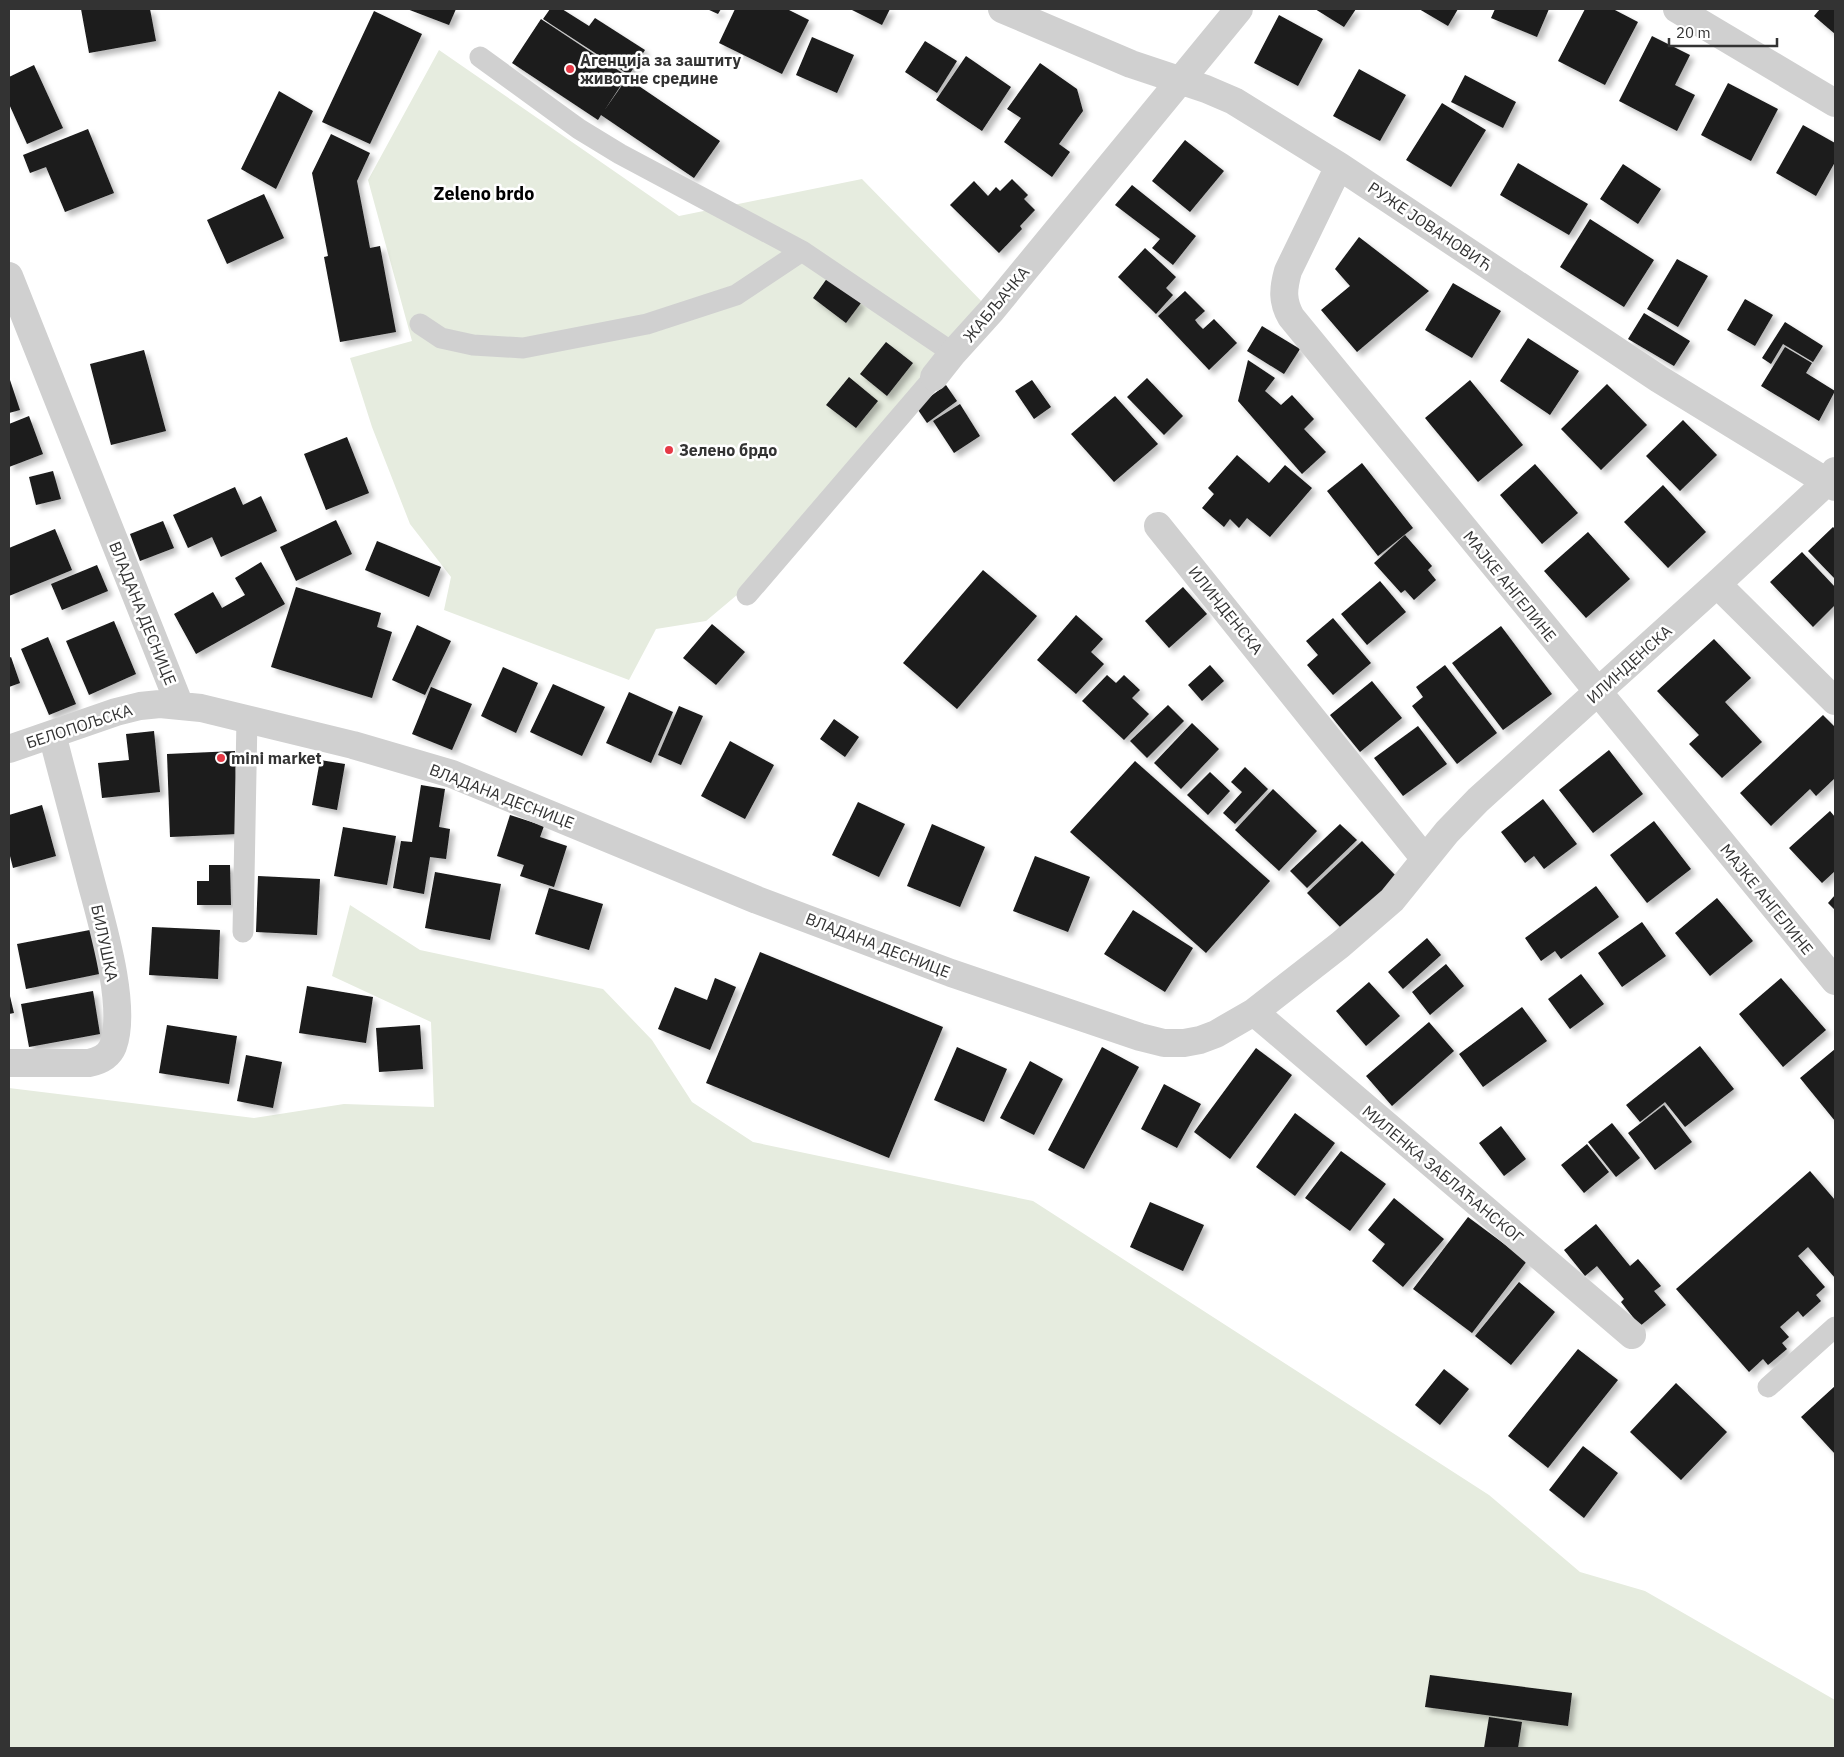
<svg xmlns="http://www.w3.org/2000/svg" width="1844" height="1757" viewBox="0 0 1844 1757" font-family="'IBM Plex Sans',sans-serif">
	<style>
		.green { fill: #e6ecdf }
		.building { fill: #1a1a1a; filter: url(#shadow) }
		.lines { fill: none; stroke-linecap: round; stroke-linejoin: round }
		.service { stroke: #d0d0d0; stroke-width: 21 }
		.minor { stroke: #d0d0d0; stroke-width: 28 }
		.poi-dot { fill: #e63946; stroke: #fff; stroke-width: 2 }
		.labels { text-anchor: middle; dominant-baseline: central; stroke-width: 5; stroke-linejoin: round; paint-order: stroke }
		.poi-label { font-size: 16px; font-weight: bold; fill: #333; stroke: #fff; text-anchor: start }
		.street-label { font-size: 16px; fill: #333; stroke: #fff }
		.neighbourhood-label { font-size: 18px; font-weight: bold; fill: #000; stroke: #fff }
	</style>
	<defs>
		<filter id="shadow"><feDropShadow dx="4.5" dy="4.5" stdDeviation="2.5" flood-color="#0004"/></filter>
	</defs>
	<rect width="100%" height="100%" fill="#fff"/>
	<!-- green -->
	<path class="green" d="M439 50 679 216 862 179 991 311 769 568 706 621 656 629 629 680 444 610 451 577 410 524 372 427 350 358 412 341 368 180Z
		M350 905 420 950 603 989 652 1040 692 1102 753 1142 1033 1201 1489 1495 1580 1572 1645 1591 1835 1700V1748H9V1088L254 1118 344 1104 434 1107 431 1022 332 976Z"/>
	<!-- building -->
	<path class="building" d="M81 9H150L156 41 89 53Z
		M407 9H456L449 25Z
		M550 9H562L589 26 595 18 645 50 629 75 543 19Z
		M707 9H721L718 14Z
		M735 9H787L809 20 782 74 719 43Z
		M850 9H890L882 25Z
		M1315 9H1356L1344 27Z
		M1419 9H1458L1448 26Z
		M1495 9H1549L1537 37 1491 18Z
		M1585 9H1613L1638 22 1605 85 1558 61Z
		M1820 9H1835V34L1814 16Z
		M374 11 422 34 370 144 322 122Z
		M1279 15 1323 39 1298 86 1254 63Z
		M541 19 627 76 604 111 627 78 720 141 694 178 601 115 598 120 512 63Z
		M1652 36 1690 55 1675 85 1695 95 1677 131 1619 101Z
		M812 37 854 55 837 93 796 75Z
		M925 41 957 61 937 93 905 72Z
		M966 56 1011 87 982 131 936 100Z
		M1040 63 1077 89 1083 111 1059 144 1070 152 1052 177 1004 142 1021 118 1007 109Z
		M34 65 63 128 27 144 9 104V77Z
		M1359 69 1406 95 1380 141 1333 116Z
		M1465 75 1516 102 1503 128 1451 102Z
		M1728 83 1778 109 1751 161 1701 135Z
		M279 91 313 111 276 189 241 169Z
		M1442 103 1486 130 1451 187 1406 160Z
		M1803 125 1835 143V162L1816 196 1776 173Z
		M88 129 114 193 65 212 46 167 30 173 23 155Z
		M331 134 370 153 357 181 370 248 380 246 396 332 340 342 324 257 328 256 312 173Z
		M1185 140 1224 171 1190 212 1152 181Z
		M1518 163 1588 204 1569 235 1500 195Z
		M1623 164 1661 189 1638 224 1600 199Z
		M1012 179 1028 195 1024 199 1035 210 1020 226 1022 229 999 253 950 205 974 181 988 196 996 187 1000 191Z
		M1132 185 1196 236 1173 265 1152 248 1160 239 1115 205Z
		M264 194 284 238 227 264 207 220Z
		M1590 219 1654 260 1624 307 1560 267Z
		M1359 237 1429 291 1357 352 1321 310 1350 286 1335 269Z
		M1145 248 1176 277 1166 288 1173 295 1156 314 1118 277Z
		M1677 259 1708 276 1678 327 1647 309Z
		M828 277 861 303 846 323 813 298Z
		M1453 283 1501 311 1472 358 1425 330Z
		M1185 291 1205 311 1195 320 1198 324 1203 329 1214 319 1237 343 1209 370 1158 316Z
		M1745 299 1773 315 1755 346 1727 330Z
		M1644 313 1690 341 1674 366 1628 339Z
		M1785 322 1823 346 1813 362 1783 344 1771 364 1762 358Z
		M1262 326 1300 349 1284 374 1247 351Z
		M1528 338 1579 371 1550 415 1500 381Z
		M886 342 913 363 887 396 860 374Z
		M1785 347 1812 363 1806 373 1835 391 1819 421 1761 386Z
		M144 350 166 431 111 445 90 364Z
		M1248 360 1275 378 1265 391 1281 405 1292 395 1314 419 1304 429 1326 452 1302 474 1238 401Z
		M9 377 20 410 9 413Z
		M849 377 878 401 856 428 826 405Z
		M1147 378 1183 416 1164 435 1127 397Z
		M1032 380 1051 407 1034 419 1015 391Z
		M1470 380 1523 445 1478 482 1425 418Z
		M1607 384 1647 425 1601 470 1561 429Z
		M946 385 957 401 927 423 916 407Z
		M1115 396 1158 444 1114 482 1071 434Z
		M960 404 980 436 954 453 933 421Z
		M29 416 43 454 9 467V424Z
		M1683 420 1717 455 1680 491 1646 456Z
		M347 437 369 493 326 510 304 454Z
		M1237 455 1269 483 1285 465 1312 488 1270 537 1247 518 1239 528 1230 519 1224 527 1202 508 1214 494 1208 488Z
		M1362 463 1413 528 1378 556 1327 491Z
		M1535 464 1578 513 1542 544 1500 495Z
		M53 471 61 499 36 505 29 477Z
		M1663 485 1706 532 1668 568 1624 522Z
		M235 487 243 505 261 496 277 531 221 557 212 537 188 548 173 515Z
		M336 520 352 554 296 581 280 547Z
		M163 521 174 548 140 561 130 534Z
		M1833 527 1835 529V579L1808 551Z
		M55 529 72 570 9 596V548Z
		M1588 532 1630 579 1586 618 1544 571Z
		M1405 535 1432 566 1428 570 1436 580 1414 600 1405 590 1401 593 1374 563Z
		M377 541 441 567 429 597 365 570Z
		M1802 552 1835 587V605L1813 627 1770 582Z
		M261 562 285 604 196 654 174 614 213 592 222 608 245 595 235 578Z
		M97 565 108 591 62 610 51 584Z
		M983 570 1037 616 957 709 903 663Z
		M1380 581 1406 612 1367 645 1341 614Z
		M296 587 381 613 377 627 392 632 372 698 271 667Z
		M1183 587 1207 614 1169 648 1145 621Z
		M1076 615 1103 639 1091 652 1104 664 1076 694 1037 660Z
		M1333 618 1371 663 1333 695 1307 665 1318 655 1306 641Z
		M114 621 136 674 89 695 66 641Z
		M712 624 745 652 716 685 683 658Z
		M417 625 451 641 425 695 392 680Z
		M1501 626 1552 694 1503 730 1452 663Z
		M48 637 76 704 49 715 21 649Z
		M1714 639 1751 678 1725 702 1762 742 1722 778 1689 744 1699 735 1657 691Z
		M11 657 20 683 9 687V658Z
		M1210 665 1224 681 1202 701 1188 685Z
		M1445 665 1497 733 1457 764 1412 706 1423 697 1416 687Z
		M503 667 538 683 516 733 481 716Z
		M1107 675 1116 683 1124 675 1140 690 1132 698 1149 714 1124 740 1082 701Z
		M1372 681 1402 718 1360 752 1330 715Z
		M553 684 605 707 582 756 530 732Z
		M431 687 472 704 452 750 412 734Z
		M629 692 673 712 651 763 606 743Z
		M1168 705 1184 721 1147 758 1130 741Z
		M679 706 703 716 681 765 658 755Z
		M1823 715 1835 727V778L1816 796 1810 789 1771 826 1740 793Z
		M834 719 859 737 845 757 820 739Z
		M1192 723 1219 749 1181 789 1154 763Z
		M1418 726 1447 764 1403 796 1374 758Z
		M154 731 160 792 102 798 98 763 129 760 126 734Z
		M730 741 774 765 745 819 701 796Z
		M1609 750 1643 794 1593 833 1559 790Z
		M235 751 238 834 170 837 167 754Z
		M320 760 345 764 337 810 312 805Z
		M1135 761 1270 881 1206 953 1070 832Z
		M1245 767 1268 789 1235 824 1223 813 1242 792 1231 782Z
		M1210 772 1230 791 1208 815 1187 795Z
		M421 785 445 789 439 827 450 829 446 859 430 857 424 894 393 888 401 841 412 842Z
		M1273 789 1317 831 1279 871 1235 830Z
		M1543 799 1577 844 1544 869 1534 856 1525 863 1501 832Z
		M858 802 905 824 879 877 832 855Z
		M42 805 56 856 13 868 9 852V815Z
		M1830 811 1835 817V871L1822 883 1789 848Z
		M510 815 544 826 540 837 567 846 554 887 520 876 524 865 497 856Z
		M1654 821 1691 869 1647 903 1610 855Z
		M932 824 985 847 960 907 907 886Z
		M1340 824 1357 840 1307 888 1290 871Z
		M343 827 396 836 387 885 334 876Z
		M1362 841 1397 877 1342 929 1307 893Z
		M1035 856 1090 877 1068 932 1013 911Z
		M209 865H230L231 905H197V881H209Z
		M435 872 501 884 490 940 425 928Z
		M258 876 320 879 317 935 256 932Z
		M1596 886 1619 917 1561 959 1555 951 1541 961 1525 938Z
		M549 888 603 904 589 950 535 934Z
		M1835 895V910L1828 903Z
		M1717 898 1753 941 1710 976 1675 933Z
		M1133 910 1193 948 1165 992 1104 954Z
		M1642 922 1666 956 1622 987 1598 953Z
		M152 927 220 930 218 979 149 975Z
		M95 929 104 973 26 989 17 944Z
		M1427 938 1441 955 1403 989 1388 972Z
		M760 952 943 1027 889 1158 706 1083Z
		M1446 964 1464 986 1430 1015 1412 992Z
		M1581 974 1604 1004 1570 1029 1548 999Z
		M715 978 736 987 710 1050 658 1029 675 987 707 1000Z
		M1781 978 1826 1030 1783 1067 1739 1014Z
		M1369 982 1400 1016 1366 1046 1336 1011Z
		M307 986 373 997 366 1043 299 1033Z
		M93 991 100 1034 29 1047 21 1004Z
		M9 992 14 1013 9 1014Z
		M1522 1007 1547 1041 1483 1087 1459 1054Z
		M1429 1022 1454 1051 1392 1106 1366 1076Z
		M167 1025 237 1036 229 1084 159 1073Z
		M420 1025 423 1069 379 1072 376 1028Z
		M1700 1046 1734 1089 1685 1127 1665 1102 1640 1122 1626 1105Z
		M957 1047 1007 1069 984 1122 934 1100Z
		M1102 1047 1139 1067 1084 1169 1048 1150Z
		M1256 1048 1292 1075 1230 1159 1194 1132Z
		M1835 1049V1121L1800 1078Z
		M246 1055 282 1062 273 1108 237 1101Z
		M1030 1061 1063 1079 1034 1135 1000 1118Z
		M1164 1084 1201 1104 1177 1148 1141 1129Z
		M1664 1105 1692 1142 1655 1170 1628 1133Z
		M1295 1113 1335 1143 1295 1196 1256 1167Z
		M1612 1123 1640 1158 1616 1177 1588 1142Z
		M1501 1126 1526 1159 1504 1176 1479 1143Z
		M1587 1144 1609 1172 1584 1193 1561 1165Z
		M1341 1151 1386 1184 1350 1231 1305 1198Z
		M1810 1171 1835 1200V1278L1808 1247 1798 1256 1825 1287 1816 1295 1821 1301 1803 1317 1798 1311 1780 1327 1789 1337 1782 1343 1787 1349 1768 1365 1763 1359 1749 1372 1676 1289Z
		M1394 1198 1444 1239 1403 1287 1372 1261 1385 1244 1368 1230Z
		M1150 1202 1204 1225 1183 1271 1130 1247Z
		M1468 1217 1527 1261 1472 1333 1413 1289Z
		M1596 1224 1630 1266 1638 1259 1661 1286 1654 1291 1666 1305 1640 1326 1621 1302 1624 1299 1597 1266 1585 1276 1564 1250Z
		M1519 1282 1555 1312 1511 1365 1475 1336Z
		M1578 1349 1618 1380 1548 1468 1508 1436Z
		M1444 1369 1469 1389 1440 1425 1415 1405Z
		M1676 1383 1727 1432 1681 1480 1630 1432Z
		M1835 1386V1454L1801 1417Z
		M1583 1446 1618 1473 1584 1518 1549 1490Z
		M1430 1675 1572 1693 1568 1726 1425 1707Z
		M1489 1717 1522 1722 1518 1748H1484Z"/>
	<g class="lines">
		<!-- service -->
		<path class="service" d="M480 57 579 129 620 154 802 251 953 353
			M420 324 441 338 473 345 523 348 647 324 736 295 802 251
			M747 595 934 377
			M243 932 247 718
			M1768 1387 1835 1327"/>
		<!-- minor -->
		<path class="minor" d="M1002 9 1131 64 1206 89 1234 101 1339 166 1659 379 1835 487
			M1677 9 1835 103
			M1339 166 1288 271C1283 289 1282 301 1291 317L1835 981
			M9 276 180 706
			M934 377 953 353 991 311 1239 9
			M1158 526 1425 859
			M1717 584 1835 701
			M9 749 116 712 140 706 160 704 201 708 353 745 452 774 757 900 951 973 1140 1037 1164 1043H1184L1200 1040 1216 1034 1254 1012 1340 945 1392 900 1447 832 1478 800 1717 584 1828 481 1835 471
			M1254 1012 1632 1335
			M9 1063H89C99 1061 109 1056 113 1046 128 1005 100 917 89 874 77 828 64 781 52 734"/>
	</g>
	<!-- markers -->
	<g class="poi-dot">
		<circle cx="570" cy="69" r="5"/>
		<circle cx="669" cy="450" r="5"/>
		<circle cx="221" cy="758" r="5"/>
	</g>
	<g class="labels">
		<!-- poi labels -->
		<g class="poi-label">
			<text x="580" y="60">Агенција за заштиту<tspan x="580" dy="18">животне средине</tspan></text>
			<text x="679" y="450">Зелено брдо</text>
			<text x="231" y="758">mini market</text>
		</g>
		<!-- street labels -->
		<g class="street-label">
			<text transform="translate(1430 226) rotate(34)">РУЖЕ ЈОВАНОВИЋ</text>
			<text transform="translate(996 304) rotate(-50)">ЖАБЉАЧКА</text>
			<text transform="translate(1510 586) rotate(51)">МАЈКЕ АНГЕЛИНЕ</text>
			<text transform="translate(1226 610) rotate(51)">ИЛИНДЕНСКА</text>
			<text transform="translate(143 613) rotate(68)">ВЛАДАНА ДЕСНИЦЕ</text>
			<text transform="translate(1629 664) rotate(-42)">ИЛИНДЕНСКА</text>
			<text transform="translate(79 726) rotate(-18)">БЕЛОПОЉСКА</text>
			<text transform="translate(502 796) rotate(21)">ВЛАДАНА ДЕСНИЦЕ</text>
			<text transform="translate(1767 899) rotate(51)">МАЈКЕ АНГЕЛИНЕ</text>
			<text transform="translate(105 943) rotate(78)">БИЛУШКА</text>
			<text transform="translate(878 945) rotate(21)">ВЛАДАНА ДЕСНИЦЕ</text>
			<text transform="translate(1443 1174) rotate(40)">МИЛЕНКА ЗАБЛАЋАНСКОГ</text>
		</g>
		<!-- neighbourhood labels -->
		<g class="neighbourhood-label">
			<text x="484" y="193">Zeleno brdo</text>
		</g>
	</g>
	<!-- border -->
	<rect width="1844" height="1757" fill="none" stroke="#333333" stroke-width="20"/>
	<!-- scale -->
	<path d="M1669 38v8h108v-8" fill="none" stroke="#333333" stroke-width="2.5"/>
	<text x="1676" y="38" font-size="15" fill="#333333" stroke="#ffffff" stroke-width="4" paint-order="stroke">20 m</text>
</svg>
